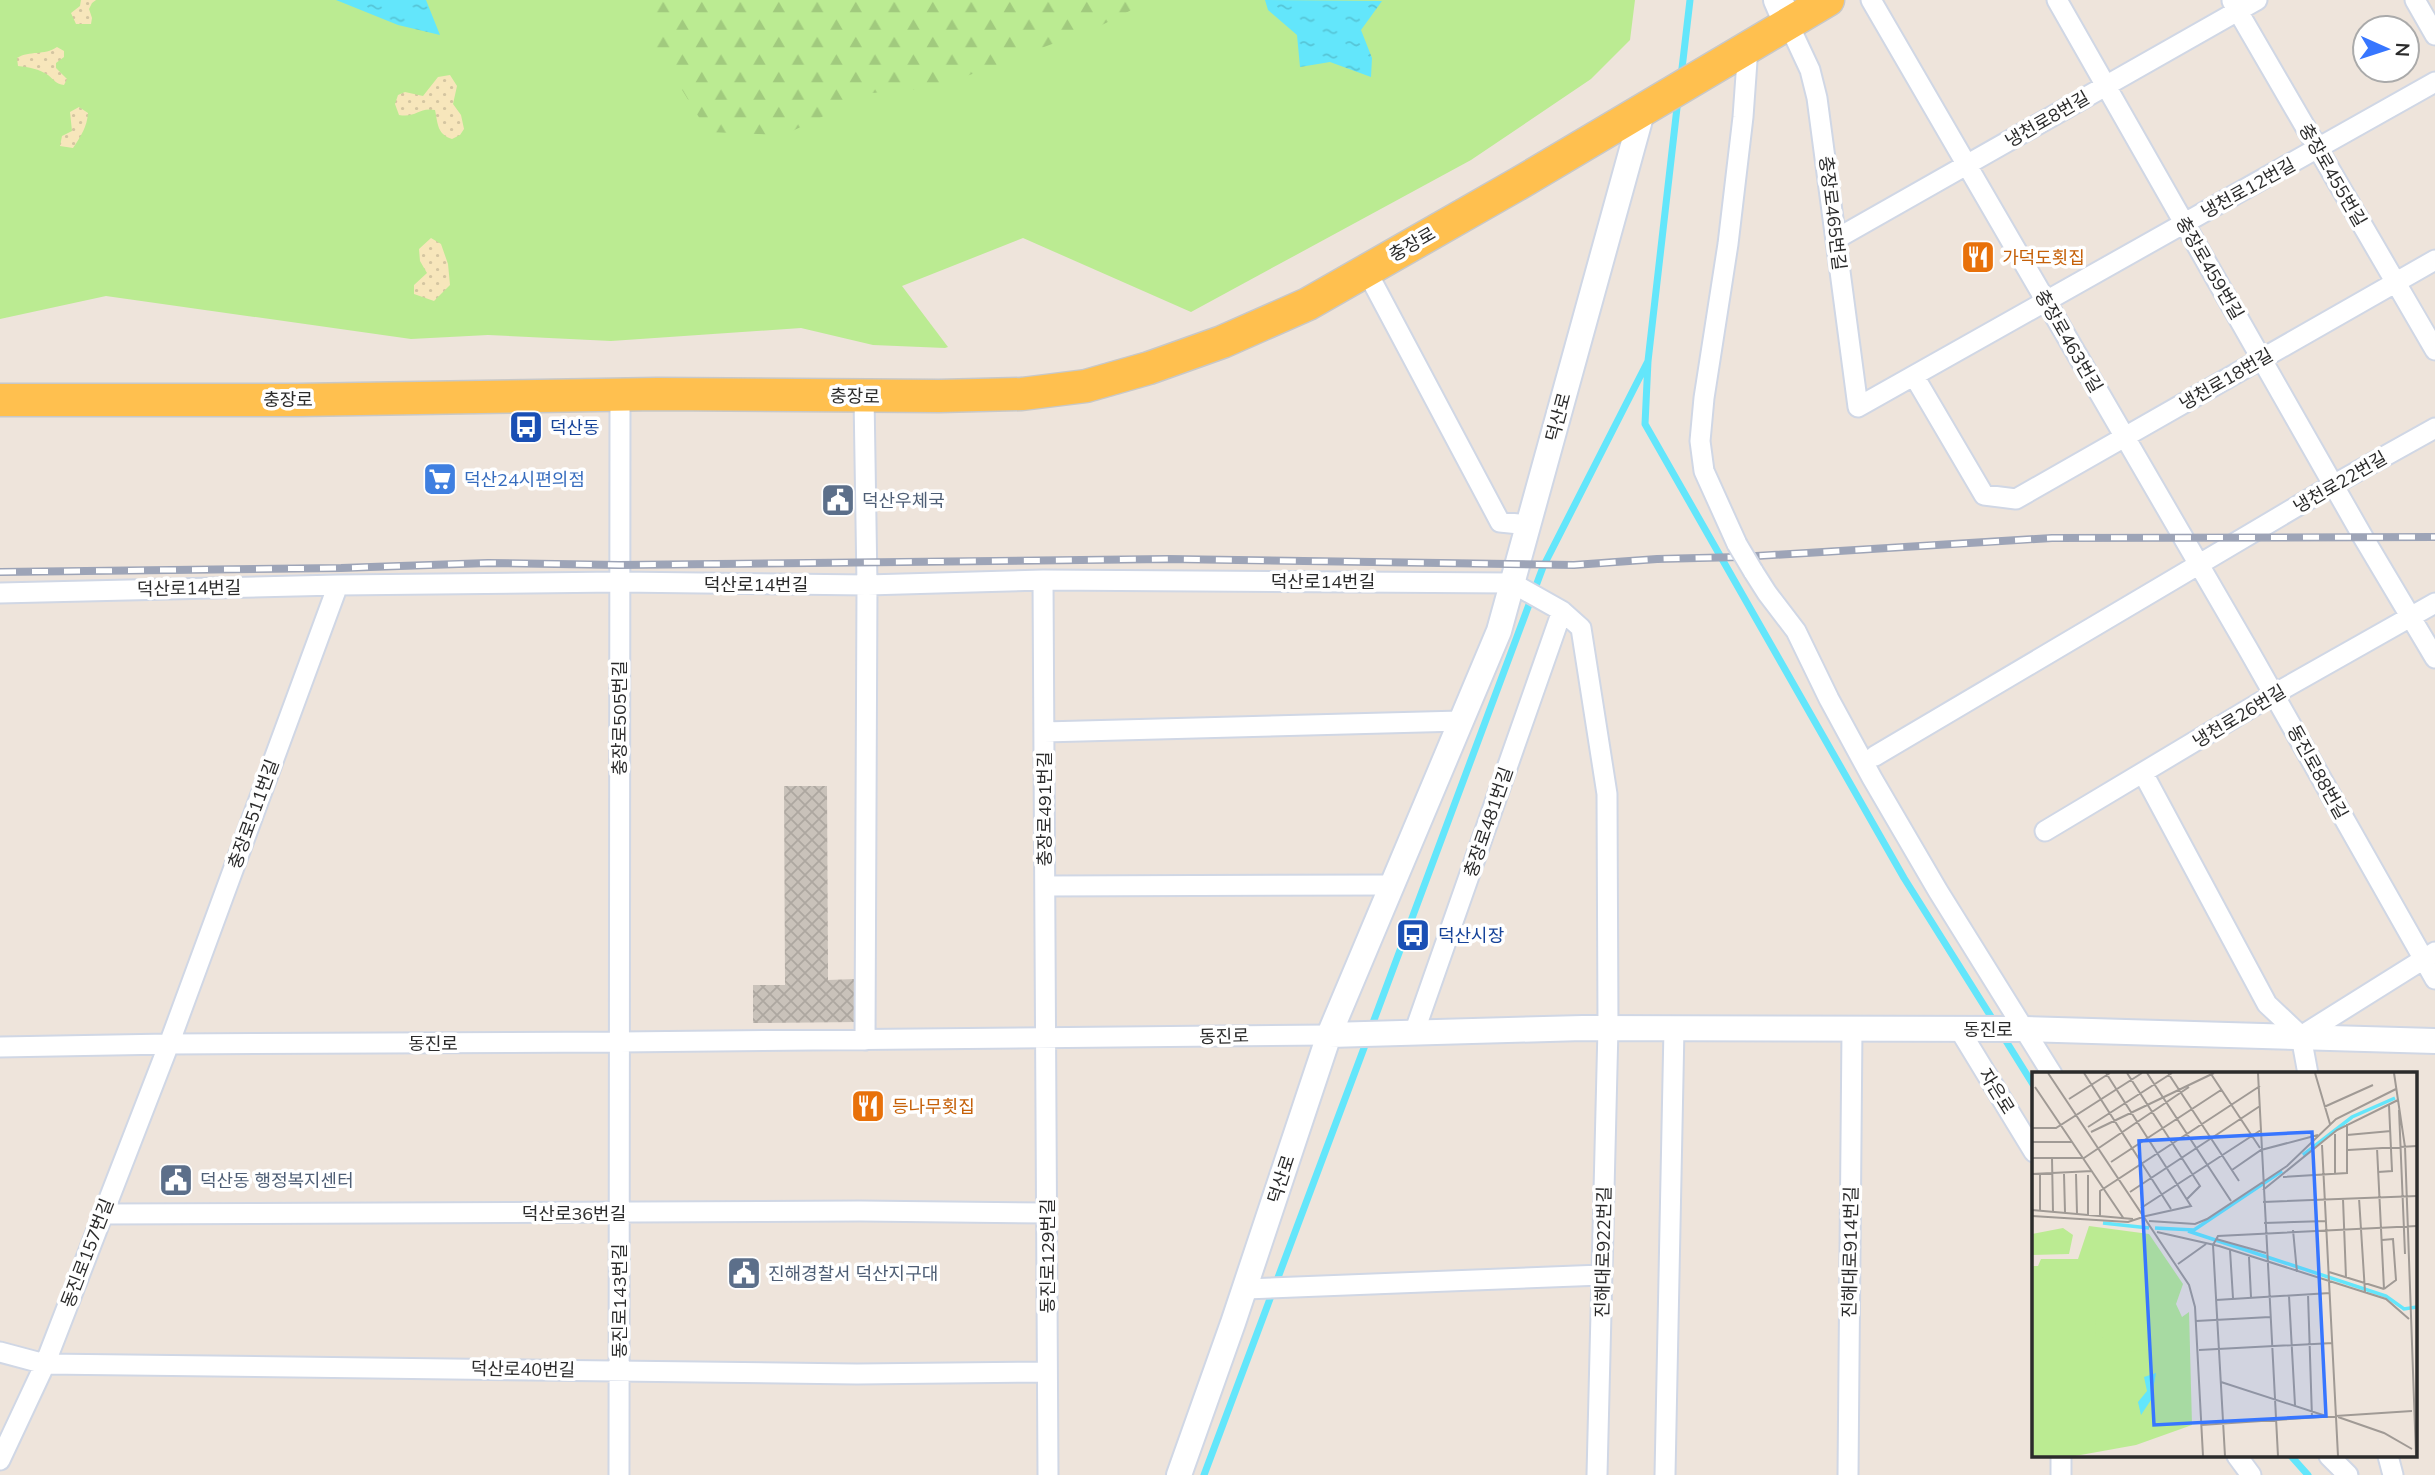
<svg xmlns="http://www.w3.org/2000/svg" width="2435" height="1475" viewBox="0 0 2435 1475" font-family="Mulish,'Noto Sans KR',sans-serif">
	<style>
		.grass { fill: #bbeb92 }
		.forest { fill: url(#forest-firs) }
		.sand { fill: url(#sand-dots) }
		.water { fill: url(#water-ripples) }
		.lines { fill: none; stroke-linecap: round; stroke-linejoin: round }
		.stream { stroke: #63e6fb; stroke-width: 7 }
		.building { fill: url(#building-cross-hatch) }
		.minor-casing { stroke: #d0d7e5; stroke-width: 23 }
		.tertiary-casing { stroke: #d0d7e5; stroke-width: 28 }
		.secondary-casing { stroke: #d0d7e5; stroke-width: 32 }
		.primary-casing { stroke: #c8c8c8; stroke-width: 35 }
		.minor { stroke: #fff; stroke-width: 19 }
		.tertiary { stroke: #fff; stroke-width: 24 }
		.secondary { stroke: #fff; stroke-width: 28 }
		.primary { stroke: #ffc04f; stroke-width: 32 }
		.rail-casing { stroke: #9da4b7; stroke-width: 8 }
		.rail { stroke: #fff; stroke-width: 5; stroke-dasharray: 16; stroke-linecap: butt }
		.minor-bridge-casing { stroke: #d0d7e5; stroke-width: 23; stroke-linecap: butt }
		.minor-bridge { stroke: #fff; stroke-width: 19 }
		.labels { text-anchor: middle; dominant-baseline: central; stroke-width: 7; stroke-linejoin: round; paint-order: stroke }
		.street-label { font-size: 18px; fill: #2b2b2b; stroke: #fff }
		.food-label { font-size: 18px; fill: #c56008; stroke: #fff; text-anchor: start }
		.transit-label { font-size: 18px; fill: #164399; stroke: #fff; text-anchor: start }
		.shop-label { font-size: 18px; fill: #366cbe; stroke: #fff; text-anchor: start }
		.service-label { font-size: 18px; fill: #4e5e75; stroke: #fff; text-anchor: start }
		.inset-river { fill: none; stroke: #63e6fb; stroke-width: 3.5 }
		.inset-road { fill: none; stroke: #a09a95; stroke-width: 2 }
		.view { fill: #3776ff; fill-opacity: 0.15; stroke: #3776ff; stroke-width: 3.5 }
		.inset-edge { fill: none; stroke: #2b2b2b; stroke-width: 3.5 }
	</style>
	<defs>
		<pattern id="forest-firs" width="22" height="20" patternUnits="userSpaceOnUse" patternTransform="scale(1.75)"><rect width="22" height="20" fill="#bbeb92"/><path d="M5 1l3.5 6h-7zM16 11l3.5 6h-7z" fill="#a1ca7e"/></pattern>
		<pattern id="sand-dots" width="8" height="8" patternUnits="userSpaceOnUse" patternTransform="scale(1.75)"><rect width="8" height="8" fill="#f7e6bb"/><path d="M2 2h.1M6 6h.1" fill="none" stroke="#d4c5a1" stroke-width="1.8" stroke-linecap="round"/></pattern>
		<pattern id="water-ripples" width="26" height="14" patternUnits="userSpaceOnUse" patternTransform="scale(1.75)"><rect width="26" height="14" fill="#63e6fb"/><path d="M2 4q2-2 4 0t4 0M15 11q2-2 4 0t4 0" fill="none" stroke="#56c5d7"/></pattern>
		<pattern id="building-cross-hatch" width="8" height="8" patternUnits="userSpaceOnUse" patternTransform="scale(1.75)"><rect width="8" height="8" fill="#c9c2ba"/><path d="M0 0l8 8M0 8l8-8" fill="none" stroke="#ada7a0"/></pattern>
	</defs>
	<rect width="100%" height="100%" fill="#eee4db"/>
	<!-- grass -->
	<path class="grass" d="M0 0H1635L1630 40 1591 79 1471 160 1191 312 1023 238 902 286 948 347 945 348 873 345 801 328 611 341 488 335 411 339 106 296 0 319Z"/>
	<!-- forest -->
	<path class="forest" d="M654 0H1151L1100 26 935 88 872 93 784 135 708 132 655 46Z"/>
	<!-- sand -->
	<path class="sand" d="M81 0H96L92 3 89 9 92 18 91 24H76L71 13 80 6Z
		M57 47 64 51V57L56 63V68L67 79 64 85C56 84 54 80 48 75 39 69 29 67 18 66L17 58C30 50 44 56 57 47Z
		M450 75 457 86 453 104 461 115 464 129 460 135 452 139C437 134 438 124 435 110 418 107 417 118 399 115L395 104 398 95 405 92 423 96 438 77Z
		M79 107 88 113C87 127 81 136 73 148L60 146 62 136 72 131 70 112Z
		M431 238 441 244 448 264 450 285 434 301 414 294V285L427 273 420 261 419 249Z"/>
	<!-- water -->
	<path class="water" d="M336 0H426L440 35 398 25Z
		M1265 0 1382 1 1361 30 1372 58 1371 77 1330 62 1300 67 1297 35 1268 10Z"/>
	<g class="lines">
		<!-- stream -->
		<path class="stream" d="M1681 77 1690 0
			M1678 99 1648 361 1645 424 1904 878 1995 1023
			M1371 1028 1543 567 1648 361
			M2001 1033 2034 1086
			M2291 1456 2308 1475
			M1204 1475 1367 1040"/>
	</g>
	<!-- building -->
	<path class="building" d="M784 786H827L828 980 856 979 857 1022 753 1023V985H785Z"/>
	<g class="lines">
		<!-- minor casing -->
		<g class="minor-casing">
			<path id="minor" d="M1871 0 2248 649 2435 979
				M2057 0 2363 537 2435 658
				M2415 0 2435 35
				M2232 1 2435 350
				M1788 23 1810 70 1817 98 1858 407 2435 82
				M1836 239 2257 0
				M1366 270 1500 522 1528 525
				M1914 376 1984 495 2016 499 2435 260
				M864 396 867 585 865 1040
				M1737 544 1704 471 1700 441 1704 398 1728 244 1743 117 1748 47
				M1753 571 1767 593 1796 631 1829 699 1872 778 1938 891 2052 1074
				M1043 580 1048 1475
				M0 593 338 585 619 582 867 585 1043 580 1512 583 1562 611 1581 628 1607 794 1608 1028 1597 1475
				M1044 732 1461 721
				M1875 756 2333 485 2435 428
				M2143 773 2267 1004 2301 1036
				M2045 831 2274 694 2435 603
				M1045 886 1391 885
				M1959 1029 2034 1152
				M1414 1033 1562 611
				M2301 1036 2435 952
				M2301 1036 2308 1074
				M0 1047 169 1044 619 1042 1329 1035
				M102 1214 860 1211 1046 1213
				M1245 1289 1602 1275
				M0 1352 45 1364 857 1374 1047 1372
				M2061 1456V1475
				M2237 1456 2251 1475
				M2329 1456 2348 1475
				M2388 1456 2393 1475
				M0 1460 45 1364 169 1044 338 585
				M619 1475 620 395
				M1665 1475 1674 1028
				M1848 1475 1852 1029"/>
		</g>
		<!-- tertiary casing -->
		<g class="tertiary-casing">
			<path id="tertiary" d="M1329 1035 1583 1028 2025 1029 2435 1041
				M1179 1475 1233 1323 1329 1035 1499 631 1643 109"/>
		</g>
		<!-- secondary casing -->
		<g class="secondary-casing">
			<path id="secondary" d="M1778 0 1788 23"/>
		</g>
		<!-- primary casing -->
		<g class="primary-casing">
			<path id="primary" d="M0 400H299L657 394 939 396 1022 394 1086 386 1149 368 1222 342 1308 304 1518 184 1828 0"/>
		</g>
		<!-- minor -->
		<use href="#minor" class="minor"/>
		<!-- tertiary -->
		<use href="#tertiary" class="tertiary"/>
		<!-- secondary -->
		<use href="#secondary" class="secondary"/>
		<!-- primary -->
		<use href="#primary" class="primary"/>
		<!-- rail casing -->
		<g class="rail-casing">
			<path id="rail" d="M0 572 341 568 488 563 619 565 1168 559 1574 565 1657 559 1740 557 2052 538 2435 537"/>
		</g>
		<!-- rail -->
		<use href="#rail" class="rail"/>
		<!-- minor-bridge casing -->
		<g class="minor-bridge-casing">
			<path id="minor-bridge" d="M1737 544 1753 571"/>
		</g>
		<!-- minor-bridge -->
		<use href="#minor-bridge" class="minor-bridge"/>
	</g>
	<!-- icons -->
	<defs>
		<g id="restaurant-square" transform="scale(1.75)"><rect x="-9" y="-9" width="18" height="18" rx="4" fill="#e8710a" stroke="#fff"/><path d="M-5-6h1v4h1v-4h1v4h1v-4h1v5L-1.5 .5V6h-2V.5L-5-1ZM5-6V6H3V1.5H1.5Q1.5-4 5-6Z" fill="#fff"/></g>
		<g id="bus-square" transform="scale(1.75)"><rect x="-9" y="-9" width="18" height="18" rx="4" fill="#1a4fb4" stroke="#fff"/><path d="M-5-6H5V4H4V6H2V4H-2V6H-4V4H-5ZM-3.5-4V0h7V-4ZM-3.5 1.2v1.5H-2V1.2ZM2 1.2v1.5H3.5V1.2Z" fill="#fff"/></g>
		<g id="supermarket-square" transform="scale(1.75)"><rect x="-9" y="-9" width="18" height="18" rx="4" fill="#3f7fe0" stroke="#fff"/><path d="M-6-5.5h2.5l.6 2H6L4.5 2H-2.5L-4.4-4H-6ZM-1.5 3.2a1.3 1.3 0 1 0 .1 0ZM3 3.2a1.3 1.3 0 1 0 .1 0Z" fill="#fff"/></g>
		<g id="civic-square" transform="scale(1.75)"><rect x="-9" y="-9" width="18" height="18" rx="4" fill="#5c6f8a" stroke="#fff"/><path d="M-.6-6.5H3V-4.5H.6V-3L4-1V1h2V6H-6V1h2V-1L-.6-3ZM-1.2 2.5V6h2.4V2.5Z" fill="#fff"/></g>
	</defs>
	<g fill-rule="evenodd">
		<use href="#restaurant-square" x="1978" y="257"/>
		<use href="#bus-square" x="526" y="427"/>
		<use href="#supermarket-square" x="440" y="479"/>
		<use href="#civic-square" x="838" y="500"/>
		<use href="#bus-square" x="1413" y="935"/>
		<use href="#restaurant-square" x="868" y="1106"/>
		<use href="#civic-square" x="176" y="1180"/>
		<use href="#civic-square" x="744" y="1273"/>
	</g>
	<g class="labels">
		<!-- street labels -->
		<g class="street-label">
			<text transform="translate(2047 119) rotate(-30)">냉천로8번길</text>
			<text transform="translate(2333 175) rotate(60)">충장로455번길</text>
			<text transform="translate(2248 188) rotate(-29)">냉천로12번길</text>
			<text transform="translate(1833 213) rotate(83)">충장로465번길</text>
			<text transform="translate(1412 244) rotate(-30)">충장로</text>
			<text transform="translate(2210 268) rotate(60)">충장로459번길</text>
			<text transform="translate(2069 341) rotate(60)">충장로463번길</text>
			<text transform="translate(2226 379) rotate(-30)">냉천로18번길</text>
			<text transform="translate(855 396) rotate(1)">충장로</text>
			<text x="288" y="399">충장로</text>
			<text transform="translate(1558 417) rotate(-75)">덕산로</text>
			<text transform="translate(2340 482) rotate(-30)">냉천로22번길</text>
			<text x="1323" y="581">덕산로14번길</text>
			<text x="756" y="584">덕산로14번길</text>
			<text transform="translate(189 588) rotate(-1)">덕산로14번길</text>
			<text transform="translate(2239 716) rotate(-31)">냉천로26번길</text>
			<text transform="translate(619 718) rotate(-90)">충장로505번길</text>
			<text transform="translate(2318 772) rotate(61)">동진로88번길</text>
			<text transform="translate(1044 809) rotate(-90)">충장로491번길</text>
			<text transform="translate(253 814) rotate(-70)">충장로511번길</text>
			<text transform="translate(1488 822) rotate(-71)">충장로481번길</text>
			<text x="1988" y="1029">동진로</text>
			<text transform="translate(1224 1036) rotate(-1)">동진로</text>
			<text x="433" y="1043">동진로</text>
			<text transform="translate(1997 1091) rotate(58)">자은로</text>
			<text transform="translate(1281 1179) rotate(-72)">덕산로</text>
			<text x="574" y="1213">덕산로36번길</text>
			<text transform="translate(1603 1252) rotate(-89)">진해대로922번길</text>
			<text transform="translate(1850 1252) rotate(-89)">진해대로914번길</text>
			<text transform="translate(87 1253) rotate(-69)">동진로157번길</text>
			<text transform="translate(1047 1256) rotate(-90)">동진로129번길</text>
			<text transform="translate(619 1301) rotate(-90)">동진로143번길</text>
			<text transform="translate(523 1369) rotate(1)">덕산로40번길</text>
		</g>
		<!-- food labels -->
		<g class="food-label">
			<text x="2002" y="257">가덕도횟집</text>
			<text x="892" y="1106">등나무횟집</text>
		</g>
		<!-- transit labels -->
		<g class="transit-label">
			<text x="550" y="427">덕산동</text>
			<text x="1438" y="935">덕산시장</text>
		</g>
		<!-- shop labels -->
		<g class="shop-label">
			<text x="464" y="479">덕산24시편의점</text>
		</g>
		<!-- service labels -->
		<g class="service-label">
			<text x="862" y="500">덕산우체국</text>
			<text x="200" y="1180">덕산동 행정복지센터</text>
			<text x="768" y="1273">진해경찰서 덕산지구대</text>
		</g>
	</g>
	<!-- overview -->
	<g transform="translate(2032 1072)">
		<rect width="385" height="385" fill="#eee4db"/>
		<path d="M57 154 117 162 151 212 144 232 150 245 157 240 160 353 104 373 43 384H0V194H6L9 187H46ZM31 156 41 163 37 182 0 183V162Z" fill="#bbeb92"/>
		<path d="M91 208 112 213 119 224 133 260V269L124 276 91 281 69 264 63 266 64 247Z" fill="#bbeb92"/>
		<path d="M124 301 119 328 109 343 106 330 115 319 112 305Z" fill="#63e6fb"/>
		<path class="inset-river" d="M271 83 320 45 363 26M71 151 117 156M123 156 162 158 250 99M156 159 354 224 372 237 385 235"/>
		<path class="inset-road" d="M16 1 157 213 163 235 171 384M52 1 139 137M74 1 159 134 114 144M95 1 168 114 155 127M115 1 199 129M136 1 207 109M226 1 246 384M283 1 298 52M362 1 373 75 384 384M179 2 228 76M3 15 92 147M37 27 78 1M292 35 341 13M367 38 373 182M56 55 140 1M0 56H24L110 1M59 60 182 1M303 62V102M315 63 359 59M0 70H40M290 73 306 384M345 76 352 217M316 78 385 74M0 86H50M20 86 21 140M52 86 157 15M79 90 189 18M200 98 229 78 286 63M346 100 360 99 357 33M0 102 60 99M8 102V140M32 102 33 140M44 102 45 141M251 105 315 101V52M231 118 305 58 366 28M98 120 228 34M327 126 333 220M311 127 314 206M231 130 385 124M109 136 229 58M0 138 101 147M56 143V103M0 144 96 150 114 144M68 144V119L228 14M117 149 163 152 175 147 255 94 304 47 364 17M232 151 294 149M261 158 265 200M125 160 187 174 354 227 377 247M184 167 234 181M350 168 361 167 364 208 352 217M198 178 201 226M217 185 219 225M146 192 174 172M297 200 352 217M276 222 280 346M257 224 263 333M184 228 298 221M164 249 238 245M167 278 301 271M189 310 294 344M306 345 352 361 380 377M169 353 380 339M193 384 181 173 186 164 385 154"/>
		<path class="view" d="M280 60 294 344 122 353 107 69Z"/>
		<rect width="385" height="385" class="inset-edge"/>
	</g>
	<!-- north arrow -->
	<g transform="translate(2386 49) rotate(93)"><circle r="33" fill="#ffffff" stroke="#aaaaaa" stroke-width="2"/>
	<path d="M0-5L12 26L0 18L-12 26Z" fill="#3776ff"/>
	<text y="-10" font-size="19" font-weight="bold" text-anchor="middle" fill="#2b2b2b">N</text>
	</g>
</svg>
